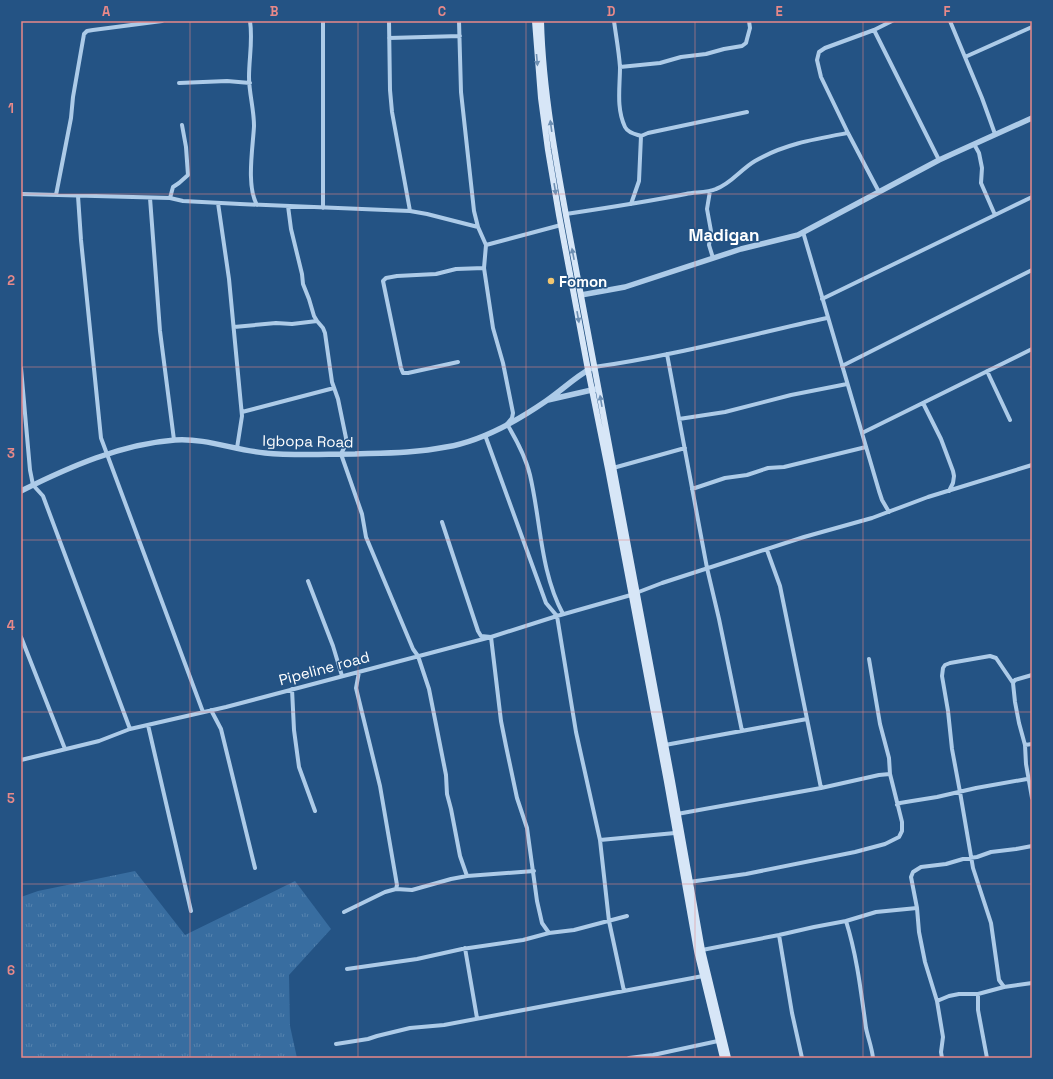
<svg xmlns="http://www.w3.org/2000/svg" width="1053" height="1079" viewBox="0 0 1053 1079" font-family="'Space Grotesk',sans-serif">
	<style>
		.grass { fill: url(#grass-tufts) }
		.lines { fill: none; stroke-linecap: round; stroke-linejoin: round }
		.minor { stroke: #adcbe8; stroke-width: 4 }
		.tertiary { stroke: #adcbe8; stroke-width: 5.5 }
		.secondary { stroke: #d7e6f7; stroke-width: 6 }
		.oneway { fill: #6c8eb2 }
		.grid { fill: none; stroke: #e88989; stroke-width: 1; stroke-opacity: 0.55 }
		.poi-dot { fill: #f2c670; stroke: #245384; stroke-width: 1.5 }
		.labels { text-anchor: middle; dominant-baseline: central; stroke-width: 3; stroke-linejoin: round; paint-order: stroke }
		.poi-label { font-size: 15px; font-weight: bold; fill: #fff; stroke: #245384; text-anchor: start }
		.street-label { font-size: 15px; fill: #fff; stroke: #245384 }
		.quarter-label { font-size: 17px; font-weight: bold; fill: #fff; stroke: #245384 }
		.neatline { fill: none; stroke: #e88989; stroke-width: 1.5 }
		.grid-label { font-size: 13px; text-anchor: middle; font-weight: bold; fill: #e88989 }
	</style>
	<defs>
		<pattern id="grass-tufts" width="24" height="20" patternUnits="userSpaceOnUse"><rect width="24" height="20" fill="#386da0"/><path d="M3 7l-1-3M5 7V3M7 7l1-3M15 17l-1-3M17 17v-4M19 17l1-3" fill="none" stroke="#5683ae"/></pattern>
	</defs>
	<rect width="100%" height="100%" fill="#245384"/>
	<!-- grass -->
	<path class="grass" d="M135 871 185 935 295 881 331 929 289 975 290 1026 297 1058H21V897L38 891Z"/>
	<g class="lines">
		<!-- minor -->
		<path class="minor" d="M250 21C253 40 249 58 249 77 249 93 254 109 254 126 253 147 246 186 257 205
			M323 21V208
			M389 21 390 90 392 112 410 211
			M459 21 461 92 474 211 478 227 486 245 484 268 493 328 503 363 513 413 512 418 507 424C516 439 526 458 530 475 541 522 540 571 563 614
			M614 21C616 36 619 52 620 67 620 87 616 108 625 127 628 133 635 134 641 136
			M950 21 982 98 995 134
			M874 30 939 160
			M389 38 460 36
			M965 57 1032 27
			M620 67 660 63 681 57 706 54 724 49 742 46 746 43 747 39 750 28 749 21
			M179 83 227 81 250 83
			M974 144 979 153 982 168 981 183 995 215 1032 197
			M710 191 707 209 711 231 709 245 713 258
			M879 192 848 133 821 77 817 60 819 52 825 48 874 30 892 21
			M21 194 170 198 183 201 240 204 410 211 427 214 478 227
			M56 195 71 118 73 97 84 34 87 31 93 30 162 21
			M78 196 81 240 101 438 203 712
			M150 198 160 331 174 440
			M170 198 173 187 179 183 188 175 186 147 182 125
			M218 203 229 279 242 416 237 448
			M631 204 639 181 641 136 648 133 747 112
			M288 206 291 229 302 274 303 284 309 299 314 316 317 321 323 328 325 333 332 382 338 399 346 438V444L341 454 362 514 366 537 413 649 418 656 429 689 446 775 447 794 451 809 460 856 467 876
			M566 214C606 208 646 202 686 194 695 192 707 193 716 189 731 184 741 169 755 161 784 144 815 139 848 133
			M803 232 879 491 882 500 889 512
			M486 245 561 225
			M822 299 995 215
			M234 327 276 323 292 324 317 321
			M667 354 707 568 719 619 742 731
			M458 362 408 373H403L401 368 383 281 386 278 397 276 436 274 456 269 484 268
			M842 366 1032 270
			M594 367C673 356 749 335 827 318
			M21 368 30 470 33 485 43 496 130 729
			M987 371 1010 420
			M923 403 941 439 953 471 954 476 953 483 949 491
			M242 412 334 388
			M679 419 725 412 791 395 847 384
			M862 433 1032 349
			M485 435 546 603 557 616 576 732 600 840 609 921 624 991
			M613 468 685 448
			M692 489 725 478 747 475 768 468 784 467 866 447
			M442 522 478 631 481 636 491 637 501 721 506 746 517 798 527 828 537 901 542 923 549 933
			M767 550 780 586 821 788
			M308 581 333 646 342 676
			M636 593 662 583 804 537 872 518 928 497 1032 465
			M21 637 65 749
			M359 672 356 688 380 786 397 885 396 889
			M1032 675 1015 680 1013 683 1015 702 1019 723 1025 745 1026 764 1032 798
			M292 689 294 730 299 767 315 811
			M211 710 221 729 255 868
			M148 725 191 911
			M665 745 807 719
			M1025 745 1032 744
			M21 760 99 741 130 729 226 707 491 637 557 616 631 595
			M897 805 900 803 912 801 937 797 976 788 1027 779
			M677 814 821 788 879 775 890 774 889 758 880 724 869 659
			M600 840 675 833
			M689 882 746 874 855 852 885 844 899 837 902 831V822L890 774
			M344 912 385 892 396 889 412 890 451 879 467 876 534 871
			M846 921C857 956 861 992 866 1028 868 1038 872 1048 873 1058
			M779 935 792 1013 802 1058
			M465 948 477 1018
			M702 950 779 935 814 927 846 921 876 912 917 908
			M347 969 417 959 462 949 523 940 549 933 574 930 627 916
			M1004 987 999 980 991 923 973 868 960 792 952 749 948 711 942 676 943 668 945 665 950 663 990 656 996 658 1013 683
			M978 994V1010L987 1058
			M937 1001 949 996 959 994H978L1004 987 1032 983
			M336 1044 368 1039 377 1036 410 1028 444 1025 703 976
			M629 1058 653 1055 718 1041
			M942 1058 941 1052 943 1037 937 1001 925 962 919 932 917 908 911 877 913 872 921 867 946 864 963 859 977 857 991 852 1016 849 1032 846"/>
		<!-- tertiary -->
		<path class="tertiary" d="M581 295 625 287 741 249 798 235 939 160 1032 118
			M548 400 596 389
			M21 491C69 467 121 444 175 440 206 438 234 450 265 453 295 456 325 454 355 454 385 453 416 453 446 447 482 441 517 421 546 401 561 391 575 377 590 369"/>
		<!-- secondary -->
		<path class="secondary" d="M535 21 541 98 548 150 559 215 588 370 608 469 667 782 697 951 723 1058
			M541 21C543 93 557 167 570 237L672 781 702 950 728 1058"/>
	</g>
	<!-- one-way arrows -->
	<defs><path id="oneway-solid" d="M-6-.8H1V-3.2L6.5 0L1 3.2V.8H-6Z"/></defs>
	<g class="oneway">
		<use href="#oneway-solid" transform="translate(537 60) rotate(85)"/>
		<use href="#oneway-solid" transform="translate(551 126) rotate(-98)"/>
		<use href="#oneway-solid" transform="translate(555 189) rotate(81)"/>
		<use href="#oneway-solid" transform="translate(573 254) rotate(-101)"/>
		<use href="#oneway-solid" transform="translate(578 317) rotate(80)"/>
		<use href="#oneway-solid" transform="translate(601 401) rotate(-100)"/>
	</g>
	<!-- grid -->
	<path class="grid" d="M190 21V1058M358 21V1058M526 21V1058M695 21V1058M863 21V1058M21 194H1032M21 367H1032M21 540H1032M21 712H1032M21 884H1032"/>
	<!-- markers -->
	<circle class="poi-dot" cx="551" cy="281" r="4"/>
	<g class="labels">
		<!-- poi labels -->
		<g class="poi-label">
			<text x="559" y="281">Fomon</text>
		</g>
		<!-- street labels -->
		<g class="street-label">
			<text transform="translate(308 441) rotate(1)">Igbopa Road</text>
			<text transform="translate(324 668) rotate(-15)">Pipeline road</text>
		</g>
		<!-- quarter labels -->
		<g class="quarter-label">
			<text x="724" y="235">Madigan</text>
		</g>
	</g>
	<!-- border -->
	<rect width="1053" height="1079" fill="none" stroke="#245384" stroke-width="44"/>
	<rect x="22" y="22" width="1009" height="1035" class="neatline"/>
	<g class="grid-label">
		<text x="106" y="16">A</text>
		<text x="274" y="16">B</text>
		<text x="442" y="16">C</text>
		<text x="611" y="16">D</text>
		<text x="779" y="16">E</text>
		<text x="947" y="16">F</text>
		<text x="11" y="113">1</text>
		<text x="11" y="285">2</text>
		<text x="11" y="458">3</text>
		<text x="11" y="630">4</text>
		<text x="11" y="803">5</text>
		<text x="11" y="975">6</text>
	</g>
</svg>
